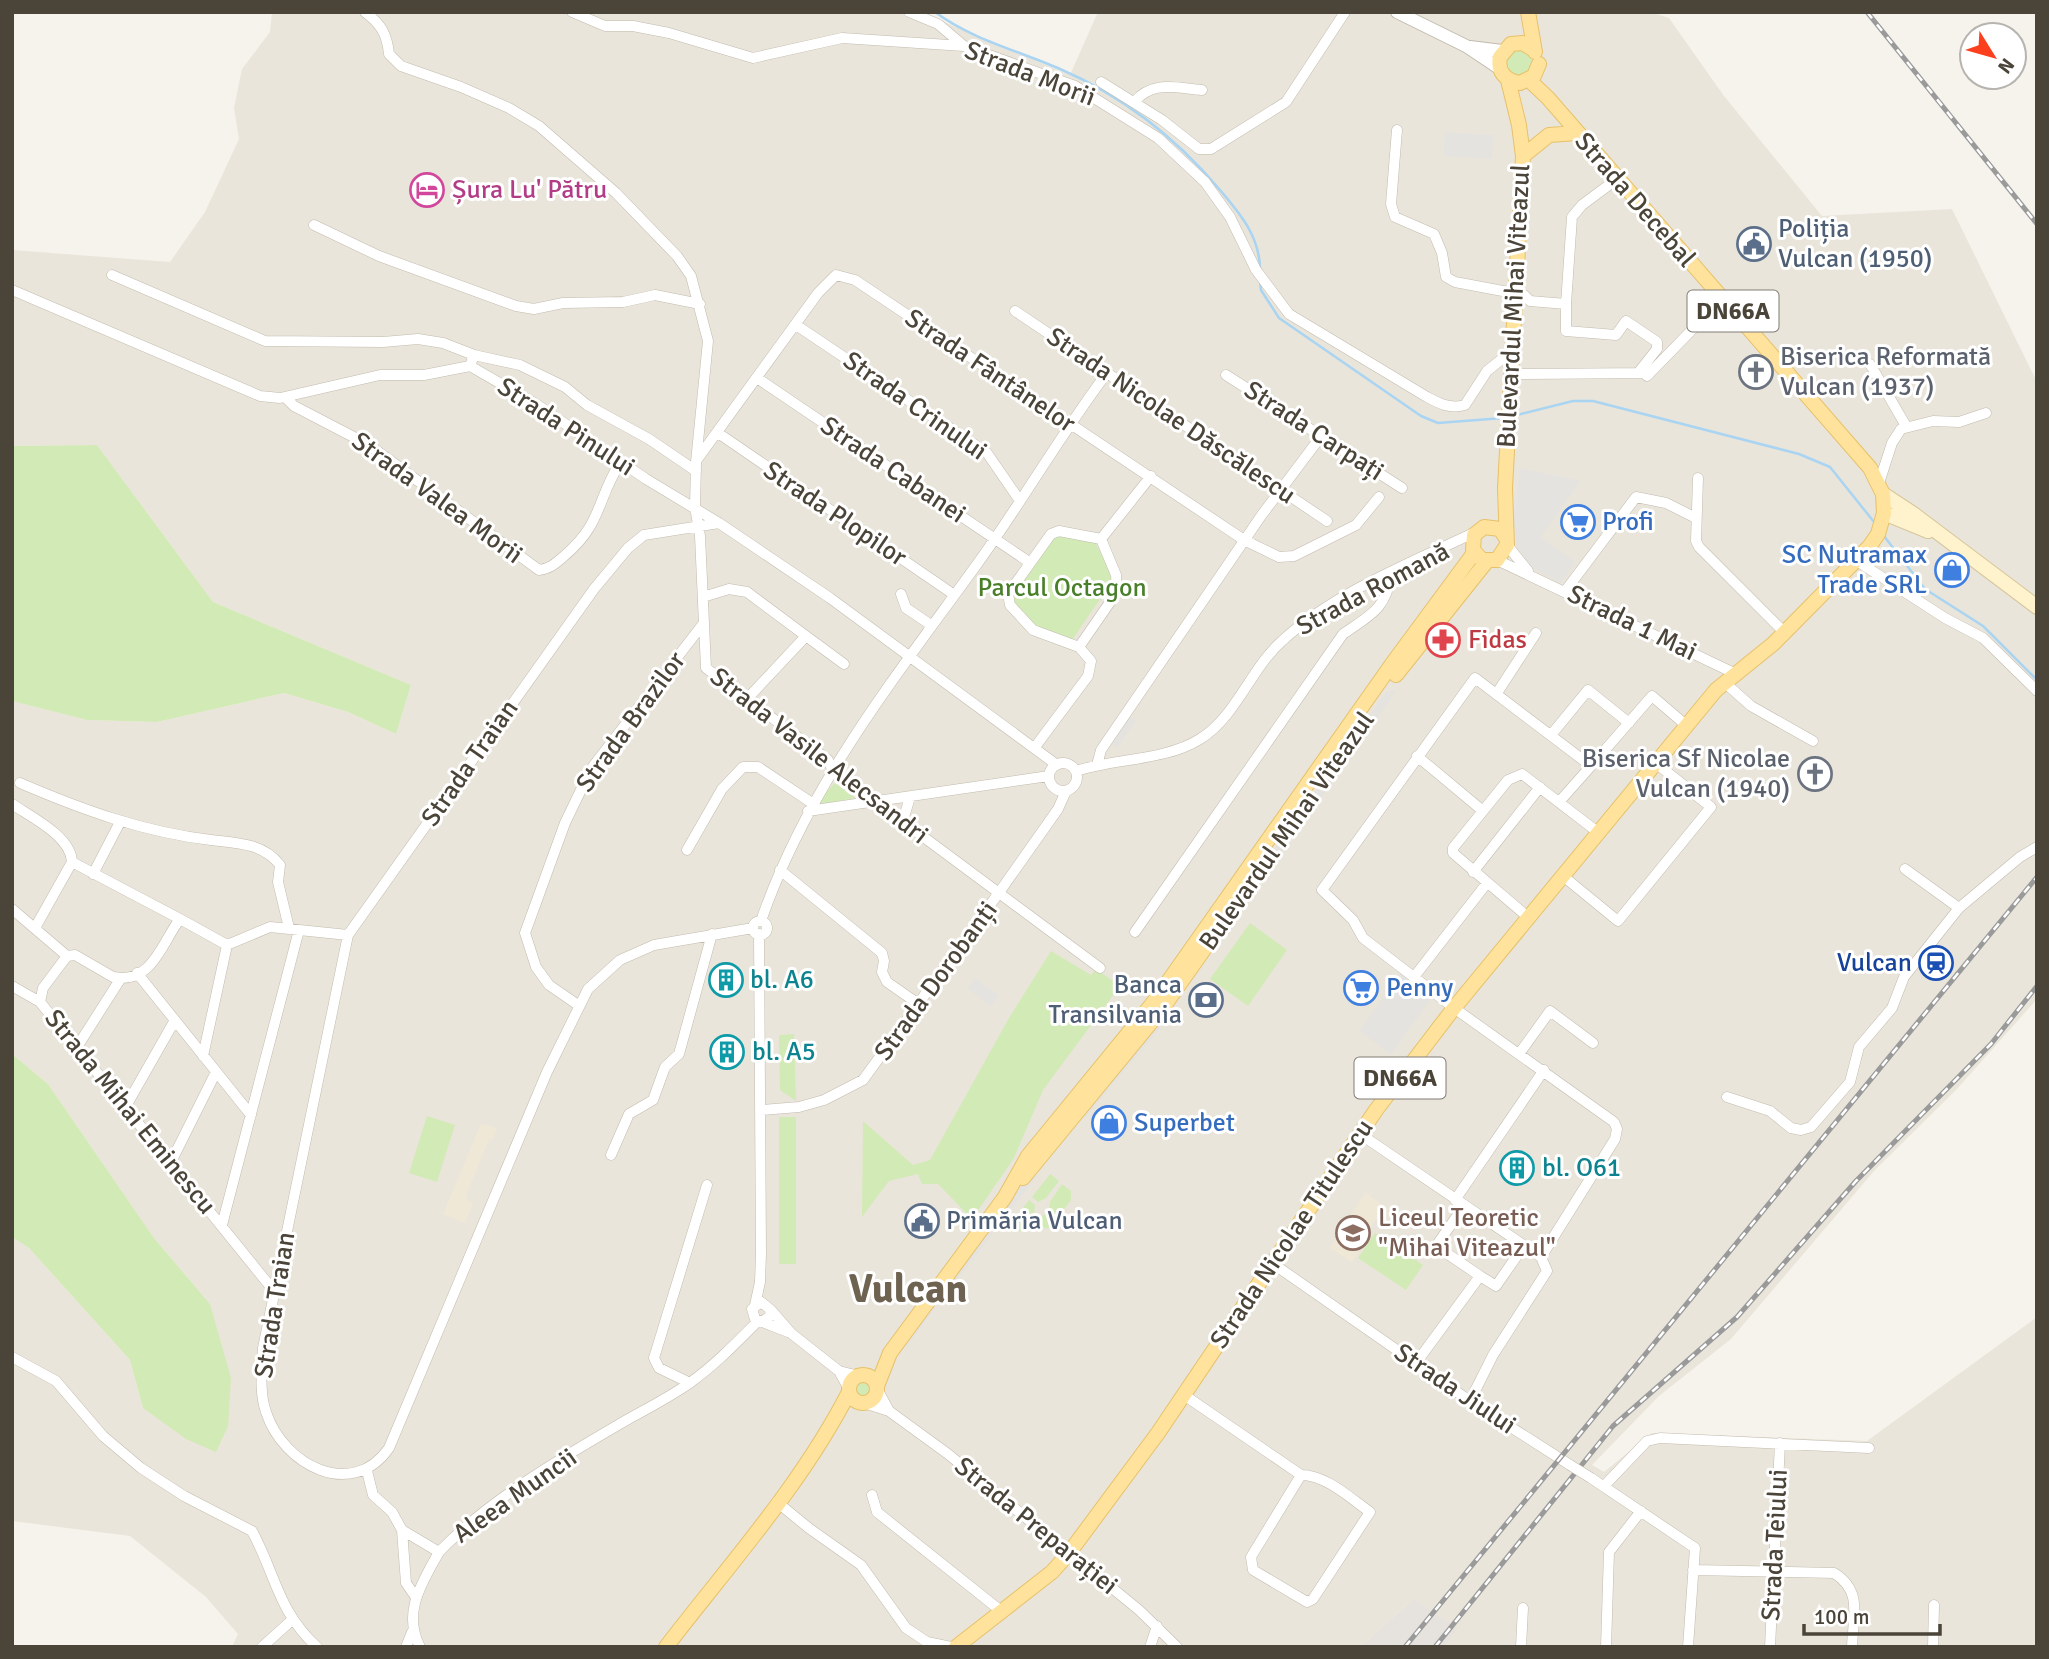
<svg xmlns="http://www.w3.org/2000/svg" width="2049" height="1659" viewBox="0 0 2049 1659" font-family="Signika,sans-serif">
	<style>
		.residential { fill: #eae5da }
		.industrial { fill: #e6e2dd }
		.education { fill: #efe8d6 }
		.green { fill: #d2eab5 }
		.parking { fill: #e5e3e0 }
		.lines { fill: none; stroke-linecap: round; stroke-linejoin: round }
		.stream { stroke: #a9d4f2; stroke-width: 2.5 }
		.minor-casing { stroke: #c2bbae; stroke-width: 11 }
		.tertiary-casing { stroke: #c2bbae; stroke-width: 14 }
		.secondary-casing { stroke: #d6c79b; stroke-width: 16 }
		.primary-casing { stroke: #e6c16a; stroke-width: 16 }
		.minor { stroke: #fff; stroke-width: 10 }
		.tertiary { stroke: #fff; stroke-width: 12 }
		.secondary { stroke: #fff3cd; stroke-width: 14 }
		.primary { stroke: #ffe39c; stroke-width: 14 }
		.rail-casing { stroke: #9a9a9a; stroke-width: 5 }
		.rail { stroke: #fff; stroke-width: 2.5; stroke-dasharray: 8; stroke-linecap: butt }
		.minor-bridge-casing { stroke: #c2bbae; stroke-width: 11; stroke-linecap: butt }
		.minor-bridge { stroke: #fff; stroke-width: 10 }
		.labels { text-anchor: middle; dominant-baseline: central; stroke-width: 6; stroke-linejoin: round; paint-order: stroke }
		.shield { fill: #fff; stroke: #817c74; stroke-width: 2 }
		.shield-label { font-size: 24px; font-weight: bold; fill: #4b4439 }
		.street-label { font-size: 26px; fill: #4b4439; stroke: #fff }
		.hotel-label { font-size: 26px; fill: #b23c85; stroke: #fff; text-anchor: start }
		.service-label { font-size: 26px; fill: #4e5e75; stroke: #fff; text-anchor: start }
		.worship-label { font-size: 26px; fill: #5b616d; stroke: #fff; text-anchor: start }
		.shop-label { font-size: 26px; fill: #366cbe; stroke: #fff; text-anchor: start }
		.park-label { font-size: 26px; fill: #4a7f2a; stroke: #fff }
		.health-label { font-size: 26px; fill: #be3a42; stroke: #fff; text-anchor: start }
		.transit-label { font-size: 26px; fill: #164399; stroke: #fff; text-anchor: end }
		.culture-label { font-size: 26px; fill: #0d838f; stroke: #fff; text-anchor: start }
		.education-label { font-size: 26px; fill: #785e54; stroke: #fff; text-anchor: start }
		.town-label { font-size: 40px; font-weight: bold; fill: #6e6250; stroke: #fff }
	</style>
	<rect width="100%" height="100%" fill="#f6f3ec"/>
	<!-- residential -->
	<path class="residential" d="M272 12H905L935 18 1070 75 1098 12H1650L1669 18 1724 96 1822 216 1952 209 2037 382V999L1957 1089 1874 1171 1731 1339 1659 1396 1592 1465 1604 1472 1652 1433 1867 1441 2037 1317V1647H1444L1456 1628 1414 1599 1360 1647H232L238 1634 206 1597 130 1536 12 1521V1237L29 1248 130 1360 143 1408 210 1304 154 1238 48 1084 12 1054V701L87 720 157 722 284 693 348 712 396 734 411 685 213 602 97 445 12 446V250L170 262 205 212 239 139 234 108 242 69 270 32Z"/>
	<!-- industrial -->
	<path class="industrial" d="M1414 1599 1457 1628 1444 1647H1360Z"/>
	<!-- education -->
	<path class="education" d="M481 1124 497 1128 492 1140 489 1139 468 1190 466 1200 473 1203 465 1223 443 1214Z
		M1365 1193 1388 1208 1381 1218 1378 1216 1356 1250 1359 1252 1352 1262 1330 1248Z"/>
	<!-- green -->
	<path class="green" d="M1506 63a13 13 0 1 1 26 0a13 13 0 1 1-26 0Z
		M97 445 213 602 411 685 396 734 348 712 284 693 157 722 87 720 12 701V446Z
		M1062 534 1095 542 1114 579 1072 640C1046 631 1020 624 1011 595L1052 537Z
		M835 783 855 798 821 804 819 800Z
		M1250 923 1287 950 1248 1006 1210 979Z
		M1051 951 1091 975 1096 969 1120 986 1043 1090 1014 1158 972 1219 938 1184H922L918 1174 889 1181 862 1217 863 1121 913 1165 930 1160 1009 1018Z
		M794 1034 796 1101 780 1090 779 1035Z
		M12 1054 48 1084 154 1238 210 1304 231 1378 228 1426 216 1452 186 1439 143 1408 130 1360 29 1248 12 1237Z
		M427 1116 455 1125 437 1182 409 1173Z
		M779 1117H796V1264H779Z
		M1050 1174 1059 1181 1046 1198 1038 1202 1032 1197Z
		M1062 1184 1071 1191V1200L1058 1217 1049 1210 1050 1202Z
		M1029 1200 1035 1205 1034 1214 1022 1231 1012 1232 1008 1229Z
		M1046 1214 1055 1220 1049 1228 1028 1230 1037 1218Z
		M1375 1233 1423 1265 1406 1290 1358 1258Z
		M855 1389a8 8 0 1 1 16 0a8 8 0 1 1-16 0Z"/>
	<!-- parking -->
	<path class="parking" d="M1445 132 1493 135 1492 159 1443 156Z
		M1520 468 1581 481 1541 537 1575 562 1561 583 1532 568 1516 545 1514 524Z
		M1396 691 1307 818 1298 819 1386 692Z
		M1129 717 1136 721 1117 748 1111 744Z
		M1287 843 1232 922 1225 923 1279 844Z
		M1401 973 1433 996 1391 1054 1359 1031Z
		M975 978 999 995 991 1006 967 988Z
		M1154 1026 1161 1027 1086 1117H1076Z
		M1037 1176 909 1343H902L1028 1177Z"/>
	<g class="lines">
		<!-- stream -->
		<path class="stream" d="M935 12C971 39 1019 51 1060 69 1123 96 1176 138 1220 190 1240 214 1259 235 1260 268
			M1260 282 1261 290 1279 318 1421 416 1438 423 1503 418
			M1513 416 1573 401H1593L1799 454 1830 467 1874 522
			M1884 536 1925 589 1983 626 2037 680"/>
		<!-- minor casing -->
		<g class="minor-casing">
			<path id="minor" d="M365 12C381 24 387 34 389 54L401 66 461 87 509 108 539 126 616 193 677 256 691 276 708 341 696 462 695 507 700 536 706 668 828 760 832 769 1100 968
				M572 12 605 26H633L669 33 753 58 842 38 964 46 1075 86 1158 138 1205 182 1230 217 1256 270 1289 314 1427 397C1440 404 1450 409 1465 405L1487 371 1512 351
				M909 12 938 24 964 46
				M1101 82 1162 120 1199 149H1211L1286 102 1345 12
				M1134 102C1153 80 1175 88 1202 90
				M1397 130 1391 204 1395 217 1434 234 1442 253 1446 277 1455 282 1524 295 1530 301 1566 304 1572 217 1582 205 1617 179
				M314 225 379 256 516 306 534 309 563 303 623 302 655 295 700 304
				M112 275 265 341 383 342 418 339 443 343 474 355 470 366
				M12 290 260 396 280 398 380 375H424L470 366 536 404 646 479 719 523 830 598 1057 765
				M1566 304V331L1616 335 1626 321 1657 342V349L1638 373
				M1015 311 1327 521
				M796 325 987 453 1020 501
				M474 355 520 365 565 387 587 405 649 439 696 471
				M1870 364 1906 426
				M1511 374 1650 373
				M1226 375 1402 488
				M1647 376 1722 299
				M757 378 1029 562
				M285 397 294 406 369 445 539 570C549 569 555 564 563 557 603 524 596 500 621 461
				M718 433 953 594
				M696 461 818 293 836 275 855 280 1244 540 1279 557 1294 556 1356 525 1379 497
				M1698 478 1696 541 1699 547 1785 633
				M1879 483 1892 443 1901 429 1933 421 1959 422 1986 413
				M719 523 644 535 628 548 594 589 348 935 263 1348C262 1369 259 1392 266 1412 283 1465 352 1501 389 1448L547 1072 588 989 620 960 654 945 753 928
				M1101 539 1151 476
				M1507 545 1528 571
				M1497 560 1734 673
				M1857 561 1945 618 1983 638 2037 691
				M1566 590 1636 497 1666 503 1696 518
				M901 594 906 608 931 625
				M703 597 729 589 747 592 806 636 747 699
				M806 636 844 664
				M1079 647 1117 592 1116 575 1101 539
				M1724 682 1751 706 1813 741
				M1497 693 1536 633
				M1551 735 1588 690 1629 723
				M1035 747 1088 676 1091 661 1079 647 1033 630 1010 605 1008 594 1051 534 1059 531 1101 539
				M1417 756 1483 811
				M1049 777a14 14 0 1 1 28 0a14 14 0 1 1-28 0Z
				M1097 765 1101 750 1261 516 1322 435
				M1076 771C1115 758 1165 761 1200 739 1236 717 1251 668 1282 641 1334 593 1414 561 1478 531
				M20 783C83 810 143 832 211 840 237 843 263 843 280 865L278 882 289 928
				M1559 802 1591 766
				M12 804C31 817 71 836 72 862L180 919
				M808 811 1049 776
				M902 824 910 797
				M687 850 722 789 743 767H758L812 803
				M1905 869 1959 908
				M780 870 882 953 884 961 882 972 887 982 920 1005
				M1473 872 1540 787
				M93 874 120 822
				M1563 876 1618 921 1711 807 1657 764
				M12 909 67 956
				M1529 918 1453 853V848L1508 780 1522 774 1599 833
				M761 921C807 787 894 679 975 567 1021 504 1060 435 1107 373
				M753 928a7 7 0 1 1 14 0a7 7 0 1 1-14 0Z
				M35 928 72 862
				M1135 932 1343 634C1372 614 1385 610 1392 573
				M137 973 251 1115
				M1414 977 1487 883
				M12 986 40 1002
				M578 1005 549 985 536 967 525 933 565 823 591 769 703 624
				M77 1047 121 978
				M1519 1054 1550 1011 1593 1043
				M203 1056 227 945
				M1727 1097 1770 1111 1791 1128 1801 1130 1811 1127 1850 1082 1859 1047 1892 1008 1904 977 1959 908 2020 857 2037 847
				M126 1106 175 1020
				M761 1110 799 1107 824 1100 863 1080 998 894 1058 809 1066 791
				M1360 1134 1541 1257
				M611 1155 629 1114 653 1100 665 1067 679 1054 712 934
				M171 1162 216 1072
				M1455 1200 1544 1070
				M1464 1206 1436 1246 1480 1276
				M222 1225 299 930
				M1541 1257 1615 1139 1617 1129 1614 1122 1454 1008 1363 938 1353 920 1322 890 1475 678 1591 766 1652 696 1687 726
				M1272 1263 1470 1401 1570 1465
				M274 1291 40 1002 43 988 67 956 75 955 113 977C152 985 162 942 180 919L227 945 270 927 348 935
				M755 1305 760 1282 761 1254 759 934
				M771 1310 792 1334 839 1371 849 1389
				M763 1321 770 1316 771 1310 761 1302 752 1309 755 1319 788 1332
				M12 1357 56 1381 103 1436 141 1468 184 1496 252 1531C276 1575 277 1610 317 1647
				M1416 1363 1480 1276 1496 1286 1523 1247
				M839 1371 859 1376
				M690 1383 659 1368 654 1358 707 1185
				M877 1389 889 1411
				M1184 1395 1301 1475C1326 1475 1350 1498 1370 1512L1313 1599 1307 1602 1253 1570 1251 1557 1301 1475
				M1470 1401 1493 1355 1547 1271 1541 1257
				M864 1403 889 1411 948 1454 1139 1610 1177 1647
				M367 1471 373 1495 392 1512 402 1530 439 1552C487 1502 558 1460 618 1425 642 1411 669 1398 691 1382 716 1364 737 1342 758 1321
				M1591 1478 1695 1548 1688 1647
				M1604 1486 1647 1441 1660 1438 1869 1448
				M872 1495 877 1512 1001 1611
				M777 1502 810 1529 861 1565 906 1628 927 1642 951 1647
				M402 1530 406 1583 415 1596
				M1693 1570 1834 1573C1863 1591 1853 1616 1852 1647
				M262 1647 292 1620
				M406 1647 412 1632
				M420 1647C402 1612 422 1583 439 1552
				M1150 1647 1157 1626
				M1521 1647 1523 1608
				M1606 1647 1609 1552 1641 1511
				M1770 1647 1780 1443
				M1933 1647 1934 1605"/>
		</g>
		<!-- tertiary casing -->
		<g class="tertiary-casing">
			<path id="tertiary" d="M1397 12 1466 46 1499 68
				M1470 47 1502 51"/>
		</g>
		<!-- secondary casing -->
		<g class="secondary-casing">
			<path id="secondary" d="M1883 494 1912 513 2037 607
				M1884 513 1928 531"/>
		</g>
		<!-- primary casing -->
		<g class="primary-casing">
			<path id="primary" d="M1528 12 1535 52
				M1534 50 1523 43 1511 44 1500 57C1497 71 1505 81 1520 83L1534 76 1539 64
				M1523 156 1549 135 1577 133
				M1506 538 1500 529 1484 527 1474 535 1473 550 1482 560H1497L1507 545 1505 488 1523 156 1519 125 1508 80
				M1396 675 1487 561
				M1023 1178 1162 1009 1234 907
				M849 1389a14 14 0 1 1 28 0a14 14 0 1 1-28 0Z
				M877 1386 890 1353 1005 1197 1028 1156 1153 1003 1392 664 1474 553
				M666 1647C729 1565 802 1484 849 1392
				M956 1647 1052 1572 1069 1553 1158 1433 1376 1110 1454 1008 1716 690 1773 644 1869 547 1878 534 1884 513 1883 494 1870 468 1548 98 1529 80"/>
		</g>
		<!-- minor -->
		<use href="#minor" class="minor"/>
		<!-- tertiary -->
		<use href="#tertiary" class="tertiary"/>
		<!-- secondary -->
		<use href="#secondary" class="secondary"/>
		<!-- primary -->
		<use href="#primary" class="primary"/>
		<!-- rail casing -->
		<g class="rail-casing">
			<path id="rail" d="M1867 12 2037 224
				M1405 1647 2037 877
				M1435 1647 1613 1426 1737 1317 1856 1181 1991 1044 2037 986"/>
		</g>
		<!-- rail -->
		<use href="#rail" class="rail"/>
		<!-- minor-bridge casing -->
		<g class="minor-bridge-casing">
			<path id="minor-bridge" d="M1570 1465 1591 1478"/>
		</g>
		<!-- minor-bridge -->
		<use href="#minor-bridge" class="minor-bridge"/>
	</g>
	<!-- icons -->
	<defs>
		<g id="hotel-ring" transform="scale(1.75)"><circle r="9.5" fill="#fff" stroke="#d1479c" stroke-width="1.5"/><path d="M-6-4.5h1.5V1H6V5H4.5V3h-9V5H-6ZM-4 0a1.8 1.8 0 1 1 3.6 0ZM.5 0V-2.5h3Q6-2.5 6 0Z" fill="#d1479c"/></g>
		<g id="civic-ring" transform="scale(1.75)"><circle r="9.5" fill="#fff" stroke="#5c6f8a" stroke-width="1.5"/><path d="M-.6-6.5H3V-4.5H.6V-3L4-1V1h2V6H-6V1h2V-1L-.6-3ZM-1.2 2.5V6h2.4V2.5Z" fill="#5c6f8a"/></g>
		<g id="church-ring" transform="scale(1.75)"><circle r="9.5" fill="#fff" stroke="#6b7280" stroke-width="1.5"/><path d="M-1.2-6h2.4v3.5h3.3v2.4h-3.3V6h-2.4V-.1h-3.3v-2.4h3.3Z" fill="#6b7280"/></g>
		<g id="supermarket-ring" transform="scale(1.75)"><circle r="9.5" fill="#fff" stroke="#3f7fe0" stroke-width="1.5"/><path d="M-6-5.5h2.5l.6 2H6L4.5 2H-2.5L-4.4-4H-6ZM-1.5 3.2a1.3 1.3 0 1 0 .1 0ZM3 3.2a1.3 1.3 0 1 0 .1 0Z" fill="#3f7fe0"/></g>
		<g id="shop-ring" transform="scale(1.75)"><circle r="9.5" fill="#fff" stroke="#3f7fe0" stroke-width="1.5"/><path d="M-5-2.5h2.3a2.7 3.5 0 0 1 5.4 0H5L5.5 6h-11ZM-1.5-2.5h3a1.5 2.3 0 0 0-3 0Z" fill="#3f7fe0"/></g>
		<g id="pharmacy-ring" transform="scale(1.75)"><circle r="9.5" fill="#fff" stroke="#e0444e" stroke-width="1.5"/><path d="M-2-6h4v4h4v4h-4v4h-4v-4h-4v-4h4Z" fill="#e0444e"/></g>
		<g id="station-ring" transform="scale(1.75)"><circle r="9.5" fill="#fff" stroke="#1a4fb4" stroke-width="1.5"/><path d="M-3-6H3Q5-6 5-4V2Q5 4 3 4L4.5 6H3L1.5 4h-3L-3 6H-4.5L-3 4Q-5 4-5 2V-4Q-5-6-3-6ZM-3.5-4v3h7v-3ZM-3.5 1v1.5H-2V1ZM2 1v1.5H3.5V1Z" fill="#1a4fb4"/></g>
		<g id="building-ring" transform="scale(1.75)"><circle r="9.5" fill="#fff" stroke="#0f9aa8" stroke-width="1.5"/><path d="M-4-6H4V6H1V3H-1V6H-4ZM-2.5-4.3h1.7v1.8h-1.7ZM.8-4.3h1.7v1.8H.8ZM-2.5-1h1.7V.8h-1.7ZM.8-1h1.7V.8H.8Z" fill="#0f9aa8"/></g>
		<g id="bank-ring" transform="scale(1.75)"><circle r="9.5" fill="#fff" stroke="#5c6f8a" stroke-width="1.5"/><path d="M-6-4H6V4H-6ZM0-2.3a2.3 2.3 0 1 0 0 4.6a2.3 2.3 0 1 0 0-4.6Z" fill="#5c6f8a"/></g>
		<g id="school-ring" transform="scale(1.75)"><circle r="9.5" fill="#fff" stroke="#8d6e63" stroke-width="1.5"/><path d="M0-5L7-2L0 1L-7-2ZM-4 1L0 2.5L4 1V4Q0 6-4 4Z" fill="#8d6e63"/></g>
	</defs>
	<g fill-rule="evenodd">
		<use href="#hotel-ring" x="427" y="190"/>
		<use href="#civic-ring" x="1754" y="244"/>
		<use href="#church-ring" x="1756" y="372"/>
		<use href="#supermarket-ring" x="1578" y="522"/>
		<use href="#shop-ring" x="1952" y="570"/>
		<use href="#pharmacy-ring" x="1443" y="640"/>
		<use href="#church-ring" x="1815" y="774"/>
		<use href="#station-ring" x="1936" y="963"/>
		<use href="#building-ring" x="726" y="980"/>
		<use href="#supermarket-ring" x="1361" y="988"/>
		<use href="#bank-ring" x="1206" y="1000"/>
		<use href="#building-ring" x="727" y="1052"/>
		<use href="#shop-ring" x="1109" y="1123"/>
		<use href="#building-ring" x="1517" y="1168"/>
		<use href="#civic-ring" x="922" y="1221"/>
		<use href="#school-ring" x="1353" y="1233"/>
	</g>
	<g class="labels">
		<!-- shield labels -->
		<g class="shield">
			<rect x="1687.5" y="290.5" width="91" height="41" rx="5"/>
			<rect x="1354.5" y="1057.5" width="91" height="41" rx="5"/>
		</g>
		<g class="shield-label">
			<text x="1733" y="311">DN66A</text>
			<text x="1400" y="1078">DN66A</text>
		</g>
		<!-- street labels -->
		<g class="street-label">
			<text transform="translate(1030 74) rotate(21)">Strada Morii</text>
			<text transform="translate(1635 200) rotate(49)">Strada Decebal</text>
			<text transform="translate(1514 306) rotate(-87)">Bulevardul Mihai Viteazul</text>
			<text transform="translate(990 371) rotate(34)">Strada Fântânelor</text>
			<text transform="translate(915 406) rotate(35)">Strada Crinului</text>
			<text transform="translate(1171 416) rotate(34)">Strada Nicolae Dăscălescu</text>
			<text transform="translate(566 427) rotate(33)">Strada Pinului</text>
			<text transform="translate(1314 431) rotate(33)">Strada Carpați</text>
			<text transform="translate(893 470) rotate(34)">Strada Cabanei</text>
			<text transform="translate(437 498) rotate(36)">Strada Valea Morii</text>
			<text transform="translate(835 514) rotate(34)">Strada Plopilor</text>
			<text transform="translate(1373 589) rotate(-28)">Strada Romană</text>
			<text transform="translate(1632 623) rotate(26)">Strada 1 Mai</text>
			<text transform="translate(631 722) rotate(-54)">Strada Brazilor</text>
			<text transform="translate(819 756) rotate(38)">Strada Vasile Alecsandri</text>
			<text transform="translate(470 763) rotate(-55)">Strada Traian</text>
			<text transform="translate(1287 831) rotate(-55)">Bulevardul Mihai Viteazul</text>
			<text transform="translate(936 981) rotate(-54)">Strada Dorobanți</text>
			<text transform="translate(130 1112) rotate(51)">Strada Mihai Eminescu</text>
			<text transform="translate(1292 1234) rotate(-56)">Strada Nicolae Titulescu</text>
			<text transform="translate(275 1305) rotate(-81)">Strada Traian</text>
			<text transform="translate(1455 1389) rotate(34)">Strada Jiului</text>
			<text transform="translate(515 1496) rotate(-35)">Aleea Muncii</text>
			<text transform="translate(1036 1526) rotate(39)">Strada Preparației</text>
			<text transform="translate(1775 1545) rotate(-87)">Strada Teiului</text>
		</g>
		<!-- hotel labels -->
		<g class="hotel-label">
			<text x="452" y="190">Șura Lu' Pătru</text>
		</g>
		<!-- service labels -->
		<g class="service-label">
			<text x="1778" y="229">Poliția<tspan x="1778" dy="30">Vulcan (1950)</tspan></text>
			<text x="1182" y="985" text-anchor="end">Banca<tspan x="1182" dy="30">Transilvania</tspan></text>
			<text x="946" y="1221">Primăria Vulcan</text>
		</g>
		<!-- worship labels -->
		<g class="worship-label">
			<text x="1780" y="357">Biserica Reformată<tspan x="1780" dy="30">Vulcan (1937)</tspan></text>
			<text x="1790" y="759" text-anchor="end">Biserica Sf Nicolae<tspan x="1790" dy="30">Vulcan (1940)</tspan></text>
		</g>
		<!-- shop labels -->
		<g class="shop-label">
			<text x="1602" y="522">Profi</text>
			<text x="1927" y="555" text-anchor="end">SC Nutramax<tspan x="1927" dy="30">Trade SRL</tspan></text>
			<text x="1386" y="988">Penny</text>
			<text x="1134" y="1123">Superbet</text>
		</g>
		<!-- park labels -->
		<g class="park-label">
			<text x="1062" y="588">Parcul Octagon</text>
		</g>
		<!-- health labels -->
		<g class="health-label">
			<text x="1468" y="640">Fidas</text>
		</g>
		<!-- transit labels -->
		<g class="transit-label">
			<text x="1912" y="963">Vulcan</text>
		</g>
		<!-- culture labels -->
		<g class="culture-label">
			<text x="750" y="980">bl. A6</text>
			<text x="752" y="1052">bl. A5</text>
			<text x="1542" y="1168">bl. O61</text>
		</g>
		<!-- education labels -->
		<g class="education-label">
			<text x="1378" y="1218">Liceul Teoretic<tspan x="1378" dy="30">"Mihai Viteazul"</tspan></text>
		</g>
		<!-- town labels -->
		<g class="town-label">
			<text x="908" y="1289">Vulcan</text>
		</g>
	</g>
	<!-- border -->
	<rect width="2049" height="1659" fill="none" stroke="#4b4439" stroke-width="28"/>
	<!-- north arrow -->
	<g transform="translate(1993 56) rotate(127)"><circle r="33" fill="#ffffff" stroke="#b7b4b0" stroke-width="2"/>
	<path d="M0-5L12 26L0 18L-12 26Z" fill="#fc3f1d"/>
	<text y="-10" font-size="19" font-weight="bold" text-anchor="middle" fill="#4b4439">N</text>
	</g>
	<!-- scale -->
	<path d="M1804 1624v10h136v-10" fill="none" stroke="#4b4439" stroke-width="3.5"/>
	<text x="1814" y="1624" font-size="21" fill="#4b4439" stroke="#ffffff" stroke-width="5" paint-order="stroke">100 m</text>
</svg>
